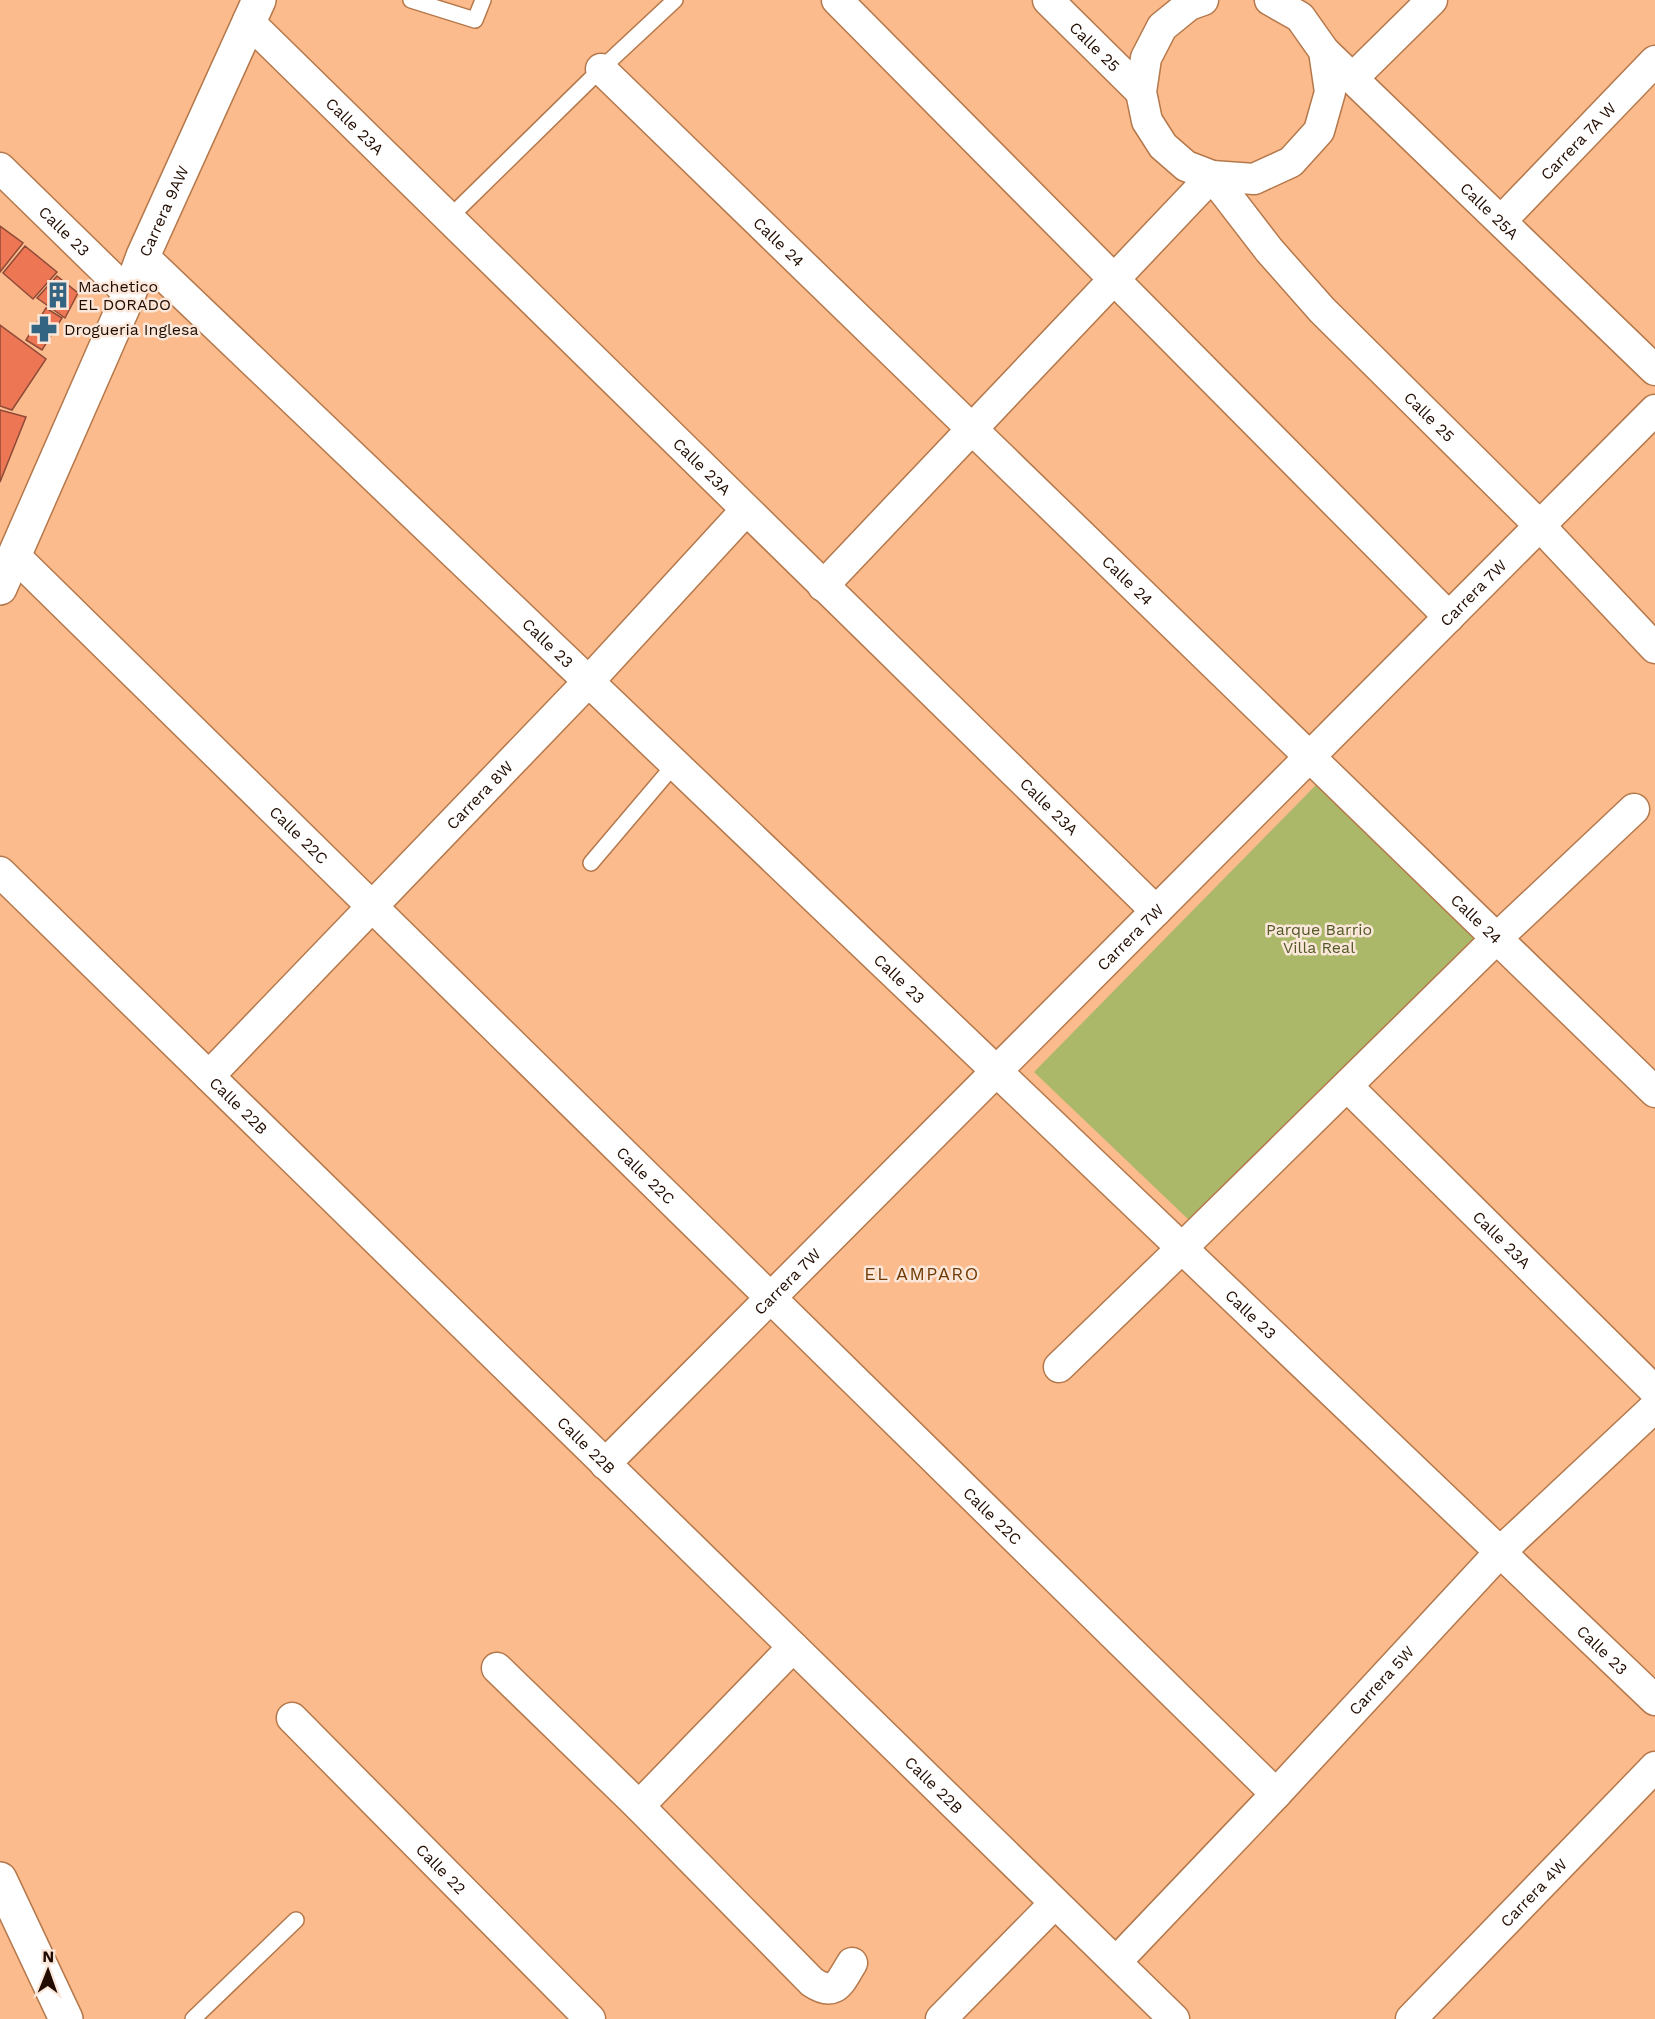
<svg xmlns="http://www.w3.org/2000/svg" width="1655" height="2019" viewBox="0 0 1655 2019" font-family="'Work Sans',sans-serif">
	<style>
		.green { fill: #abb869 }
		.building { fill: #ed7755; stroke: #8e4a37; stroke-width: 1.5 }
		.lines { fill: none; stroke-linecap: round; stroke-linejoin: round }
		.lane-casing { stroke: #b4784b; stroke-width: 18 }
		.street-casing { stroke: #b4784b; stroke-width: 33 }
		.secondary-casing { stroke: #b4784b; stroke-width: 36 }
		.lane { stroke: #fff; stroke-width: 15 }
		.street { stroke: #fff; stroke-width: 30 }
		.secondary { stroke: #fff; stroke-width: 33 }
		.labels { text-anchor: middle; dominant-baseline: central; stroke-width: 5; stroke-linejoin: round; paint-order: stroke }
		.street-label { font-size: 16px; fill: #220c00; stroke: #fbe7d9 }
		.poi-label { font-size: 16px; fill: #220c00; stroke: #fbe7d9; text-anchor: start }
		.park-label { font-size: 16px; fill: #525a27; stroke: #fbe7d9 }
		.neighbourhood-label { font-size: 18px; letter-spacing: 1.5px; fill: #703a05; stroke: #fbe7d9 }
	</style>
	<rect width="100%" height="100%" fill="#fbbb8d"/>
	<!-- green -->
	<path class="green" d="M1318 783 1475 937 1191 1222 1034 1072Z"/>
	<!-- building -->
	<path class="building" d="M0 226 23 243 0 272Z
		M25 246 57 272 33 299 3 273Z
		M57 276 78 293 65 318 37 298Z
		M46 308 62 318 42 350 26 340Z
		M0 325 46 359 12 410 0 406Z
		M0 410 26 417 0 482Z"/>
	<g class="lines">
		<!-- lane casing -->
		<g class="lane-casing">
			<path id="lane" d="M411 0 475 20 483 0
				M449 218 601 69 675 0
				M591 863 675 764
				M193 2019 296 1920"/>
		</g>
		<!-- street casing -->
		<g class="street-casing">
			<g id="street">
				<path d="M837 0 1449 617"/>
				<path id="s1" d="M1048 0 1141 92"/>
				<path d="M1203 0 1189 5 1162 27 1146 58 1141 92 1147 121 1163 146 1186 166 1212 176 1254 179 1291 162 1319 131 1330 92 1324 51 1300 17 1270 0"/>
				<path id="s2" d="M248 21 1156 911"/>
				<path id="s3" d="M1324 51 1655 370"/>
				<path id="s4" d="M601 69 1655 1092"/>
				<path d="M1353 78 1432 0"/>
				<path id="s5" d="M0 168 129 294"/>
				<path id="s6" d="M1501 221 1655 61"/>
				<path id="s7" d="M143 256 1655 1700"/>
				<path id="s8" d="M15 556 1276 1794"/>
				<path id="s9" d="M823 586 1212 176 1269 250 1322 310 1540 526 1655 648"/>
				<path id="s10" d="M0 872 1174 2019"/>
				<path id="s11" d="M209 1076 589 681 746 510"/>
				<path id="s12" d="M1347 1086 1655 1391"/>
				<path d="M1059 1367 1182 1248 1497 938 1634 809"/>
				<path id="s13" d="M605 1464 1655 410"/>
				<path d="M497 1668 639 1806 812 1982C836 1998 840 1982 852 1963"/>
				<path id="s14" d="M292 1718 590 2019"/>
				<path d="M639 1806 793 1647"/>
				<path id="s15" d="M1116 1962 1276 1794 1500 1552 1655 1407"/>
				<path d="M941 2019 1055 1903"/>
				<path id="s16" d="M1411 2019 1655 1767"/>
			</g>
		</g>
		<!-- secondary casing -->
		<g class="secondary-casing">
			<g id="secondary">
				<path id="s17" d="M0 588 129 294 143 256 259 0"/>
				<path d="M0 1879 66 2019"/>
			</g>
		</g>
		<!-- lane -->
		<use href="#lane" class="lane"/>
		<!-- street -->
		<use href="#street" class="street"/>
		<!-- secondary -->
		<use href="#secondary" class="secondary"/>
	</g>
	<!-- icons -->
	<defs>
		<g id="building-bare" transform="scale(2.07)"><path d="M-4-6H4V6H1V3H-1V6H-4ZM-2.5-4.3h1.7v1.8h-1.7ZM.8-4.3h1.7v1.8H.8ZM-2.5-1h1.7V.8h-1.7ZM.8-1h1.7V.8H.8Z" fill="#336583" stroke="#fbe7d9" stroke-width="2.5" paint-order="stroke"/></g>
		<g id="pharmacy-bare" transform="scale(2.07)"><path d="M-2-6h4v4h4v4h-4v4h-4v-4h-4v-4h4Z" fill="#336583" stroke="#fbe7d9" stroke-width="2.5" paint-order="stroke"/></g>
	</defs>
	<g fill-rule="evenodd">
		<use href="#building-bare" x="58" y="295"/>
		<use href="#pharmacy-bare" x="44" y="329"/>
	</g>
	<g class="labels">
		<!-- street labels -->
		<g class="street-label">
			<text stroke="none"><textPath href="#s1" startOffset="66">Calle 25</textPath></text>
			<text stroke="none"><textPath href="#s2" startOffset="150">Calle 23A</textPath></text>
			<text stroke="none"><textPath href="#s6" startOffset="111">Carrera 7A W</textPath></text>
			<text stroke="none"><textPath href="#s3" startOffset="230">Calle 25A</textPath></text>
			<text stroke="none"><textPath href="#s17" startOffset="411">Carrera 9AW</textPath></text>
			<text stroke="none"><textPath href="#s5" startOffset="90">Calle 23</textPath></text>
			<text stroke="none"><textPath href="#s4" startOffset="248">Calle 24</textPath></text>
			<text stroke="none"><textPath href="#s9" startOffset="890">Calle 25</textPath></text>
			<text stroke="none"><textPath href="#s2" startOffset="636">Calle 23A</textPath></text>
			<text stroke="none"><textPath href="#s4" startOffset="734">Calle 24</textPath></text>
			<text stroke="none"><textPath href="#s13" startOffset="1230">Carrera 7W</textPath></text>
			<text stroke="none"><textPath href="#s7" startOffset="560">Calle 23</textPath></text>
			<text stroke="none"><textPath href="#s11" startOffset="390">Carrera 8W</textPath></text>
			<text stroke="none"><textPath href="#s2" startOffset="1122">Calle 23A</textPath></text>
			<text stroke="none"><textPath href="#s8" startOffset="398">Calle 22C</textPath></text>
			<text stroke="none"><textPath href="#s4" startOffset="1220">Calle 24</textPath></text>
			<text stroke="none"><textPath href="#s13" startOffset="744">Carrera 7W</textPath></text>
			<text stroke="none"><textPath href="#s7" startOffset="1046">Calle 23</textPath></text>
			<text stroke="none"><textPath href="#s10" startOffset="334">Calle 22B</textPath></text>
			<text stroke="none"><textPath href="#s8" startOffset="884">Calle 22C</textPath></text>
			<text stroke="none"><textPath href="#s12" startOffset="218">Calle 23A</textPath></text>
			<text stroke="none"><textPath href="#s13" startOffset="258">Carrera 7W</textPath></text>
			<text stroke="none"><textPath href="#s7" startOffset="1532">Calle 23</textPath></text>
			<text stroke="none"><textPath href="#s10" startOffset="820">Calle 22B</textPath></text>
			<text stroke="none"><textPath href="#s8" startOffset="1370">Calle 22C</textPath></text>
			<text stroke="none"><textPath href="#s7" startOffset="2018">Calle 23</textPath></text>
			<text stroke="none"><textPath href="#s15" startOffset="387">Carrera 5W</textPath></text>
			<text stroke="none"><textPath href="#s10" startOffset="1306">Calle 22B</textPath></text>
			<text stroke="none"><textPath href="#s14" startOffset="212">Calle 22</textPath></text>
			<text stroke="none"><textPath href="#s16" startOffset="176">Carrera 4W</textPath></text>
		</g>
		<!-- poi labels -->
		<g class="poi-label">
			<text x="78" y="286">Machetico<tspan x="78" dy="18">EL DORADO</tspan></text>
			<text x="64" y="329">Drogueria Inglesa</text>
		</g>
		<!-- park labels -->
		<g class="park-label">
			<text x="1319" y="929">Parque Barrio<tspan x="1319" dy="18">Villa Real</tspan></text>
		</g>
		<!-- neighbourhood labels -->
		<g class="neighbourhood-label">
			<text x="922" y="1273">EL AMPARO</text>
		</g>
	</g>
	<!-- north arrow -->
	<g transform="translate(48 1971) rotate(1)" stroke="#fbe7d9" stroke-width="4.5" paint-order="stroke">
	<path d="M0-4.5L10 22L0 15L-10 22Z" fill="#220c00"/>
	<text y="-9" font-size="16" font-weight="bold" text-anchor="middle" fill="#220c00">N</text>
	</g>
</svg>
